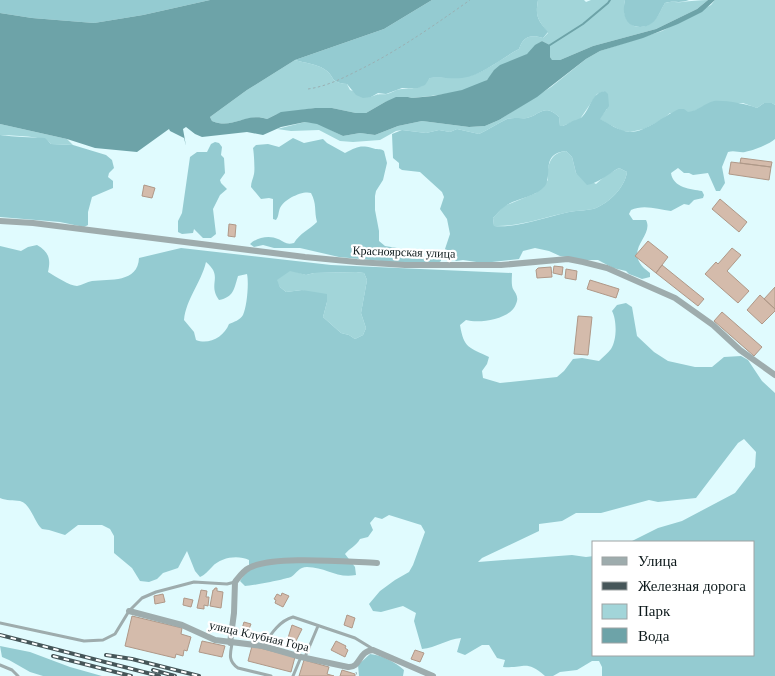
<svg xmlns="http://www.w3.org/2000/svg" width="775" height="676" viewBox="0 0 775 676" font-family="Georgia,serif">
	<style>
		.green { fill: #a2d5d9 }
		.forest { fill: #94cbd1; fill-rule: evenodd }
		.water { fill: #6da3a8 }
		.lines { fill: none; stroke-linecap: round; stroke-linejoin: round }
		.stream { stroke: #6da3a8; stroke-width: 2 }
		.building { fill: #d4bbab; stroke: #af9888 }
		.path { stroke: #9ab0b3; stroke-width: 1; stroke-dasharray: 2.5 2.5; stroke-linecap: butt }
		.service { stroke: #9eacad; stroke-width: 3 }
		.minor { stroke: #9eacad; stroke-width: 6 }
		.rail-casing { stroke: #465659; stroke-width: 4 }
		.rail { stroke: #fff; stroke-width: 2; stroke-dasharray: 5.5; stroke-linecap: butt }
		.labels { text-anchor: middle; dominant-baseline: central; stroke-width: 4.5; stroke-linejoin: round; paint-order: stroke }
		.street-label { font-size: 12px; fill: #0d191b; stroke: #fff }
	</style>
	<rect width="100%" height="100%" fill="#e0fbfe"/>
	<!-- green -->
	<path class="green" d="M538 0H584L586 2 591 0H625C619 25 641 37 657 17 660 13 662 7 665 3 671 1 676 3 682 2 691 1 699 0 708 0L697 9 656 29 593 46 560 60 552 61 550 57V45L542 41C535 45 531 53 524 56 515 60 505 63 496 69 492 72 491 77 487 80 465 94 436 95 412 98L408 97 385 102 366 113H356L332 108H315L277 114 267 119C247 112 233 130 212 121L210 117 247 90 295 60C304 63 317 64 324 69 335 75 329 83 347 84L350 90 371 97C379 93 380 95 387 94 392 93 396 89 402 89 415 87 420 91 430 78 440 77 451 79 462 77 483 75 500 59 519 49 523 37 530 34 543 38L548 33C538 19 535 18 538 0Z
		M715 0H775V105L772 103H764L757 108 743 103H733L705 106 692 112 670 113 663 119 644 129 630 132 622 131 599 119 607 109 605 91 597 94 580 119 560 127 559 117C544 103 540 115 527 118 521 119 514 117 507 119 498 123 488 130 479 134L457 129 450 132 439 130 426 133 402 130 396 131 380 140 353 142 340 141 319 130 291 131 277 129 305 122 317 123 343 136 360 133 375 135 398 126 422 121 469 127 485 126 499 120 551 87 586 59 600 51 662 31 711 5Z
		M0 124 67 139 73 145 51 144C45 135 12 136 0 135Z
		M566 151 572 157 576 173 596 184 605 176 619 168 627 172C625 187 610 202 596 208 588 211 578 210 569 212 545 217 519 227 494 226L493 218 504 206 536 193 548 180C547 165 550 153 566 151Z
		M290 270 306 275 314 273 356 272 364 273 367 280 361 313 366 328 363 335 355 339 349 335 341 333 323 317 327 302 302 290 286 292 280 287 276 280Z"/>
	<!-- forest -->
	<path class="forest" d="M0 0H210L143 15 94 23 32 18 0 13Z
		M432 0H538C535 17 538 20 548 32L543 38C530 34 523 37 519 49 500 59 483 75 462 78 452 79 440 77 430 78L425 85 418 88H402L386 94 378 93 371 97 363 98 356 95 347 84C329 83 335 75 324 69 317 64 304 63 295 60L384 29Z
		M625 0H689C678 4 675 0 665 3 661 9 658 19 652 23 648 26 644 27 640 27 624 27 622 12 625 0Z
		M605 91 608 94 609 106 600 119C608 123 619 131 629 132 645 133 665 115 679 109H684L688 112C698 111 705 103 714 101 724 100 747 104 757 108L764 103H772L775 105V139C770 144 752 151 745 152 739 153 735 150 728 152L722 167 725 183 720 191H716L708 173 693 175 689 173H684L678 168 671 173C673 188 691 189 702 191L704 195 703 198 694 200 689 205 684 204 671 211C658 209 643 204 631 210L629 214 633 220H646C655 237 619 251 650 273V277L642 279 637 277 629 274 626 271 613 268 598 260H585L560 256 549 251 535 248 523 251 519 259 483 263 463 260 456 261 445 249 450 234 447 219 440 209 444 197 442 192 420 172 402 170 399 168V163L393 158 392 134 402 130 426 133 439 130 450 132 457 129 479 134C488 130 498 123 507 119 514 117 521 119 527 118 540 115 544 103 559 117L560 126C565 126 566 124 571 122 574 120 578 120 582 117 591 108 591 93 605 91ZM566 151 572 157 576 173 587 185C599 183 608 174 619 168L627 172C625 187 610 202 596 208 588 211 578 210 569 212 545 217 519 228 494 226L493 218C496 215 500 210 504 207 515 198 535 198 545 186 553 174 540 154 566 151Z
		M0 135C15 137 30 137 45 138L51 144 73 145 106 155 112 160 114 168 109 173 108 177 113 181V188L92 197 88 212V225L84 227 60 222 0 217Z
		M293 138 304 143 323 139 327 143 345 153C357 147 360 145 372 148 377 150 380 148 384 151L387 163 383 180 376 191 375 196V210L379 231V241L385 246 397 248 411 257 437 255 441 257V261L438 263H402L339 257 300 248H274L263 245 254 247 250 244C257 237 270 235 278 239 285 242 286 245 294 243 300 233 309 230 317 222 314 211 317 204 311 193 303 190 284 199 280 208 278 213 279 216 276 220L273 219V199L269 198 261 199 251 187C251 182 253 179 254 174 255 170 254 153 253 148L256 145 268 144 279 147Z
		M215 142 219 143 222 147 221 155 224 158 225 173 220 180 221 183 227 189 220 195 213 209 216 234 211 238H203L194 229 193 233 182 234 178 232V221L182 213 190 157 197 152H207L211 144Z
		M37 245C49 252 51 259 48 272 55 276 70 286 77 286 82 285 87 282 92 281 110 279 138 283 139 258L181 248 331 265 512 273C512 277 511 284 513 289 516 294 519 297 516 304 511 319 480 324 466 320L460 325C464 349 469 347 489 357L487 364 482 371 483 378 500 383 557 377 564 371 573 359 582 358 599 361C603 357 608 353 611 349 617 340 617 320 612 311L617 305 626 303 632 307 637 336 654 352 668 361 695 367H712L724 357 741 356 748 360 762 381 775 393V676H602V667L599 661H592L577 670 560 672 553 676H545C525 659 525 669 503 667L505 660 497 658 489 645H482L465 655 457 652 461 638C447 639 436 648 422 649L414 621 416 613 403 606 381 612 373 611 369 604 380 591 395 580 409 572 413 565 425 532 421 525 389 515 382 519 375 517 370 523 373 530 368 537 360 539C356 546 350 548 345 554L355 567 356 575C337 579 326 567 307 567 299 567 297 573 291 577 286 579 252 586 245 586L240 581 249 568V560C238 555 221 557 212 567 207 572 206 574 200 577L195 571 187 551 178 568 163 573 157 579 149 582 140 581 132 568 114 553V536L110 529 102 525H78L65 535 49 530 42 529C34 522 31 504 20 501 13 500 7 501 0 498V246L21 251 28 247ZM206 262C224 277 207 283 219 300 234 297 234 289 238 276L247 274C249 283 247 307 243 315 240 320 234 322 229 324 224 337 209 345 196 340L194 332 184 320C186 299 201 283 206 262ZM290 271 306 275 314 273 356 272 364 273 367 280 361 313 366 328 363 335 355 339 349 335 341 333 323 317 327 302V294L302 290 286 292 280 287 277 280ZM744 439 756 452 755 467 735 493 682 521 658 528 630 542H754V655H594V556L586 557 572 555 478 562 482 558 539 531V524L562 521 576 513H601L649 500 658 502 696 498 738 443Z
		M0 646 30 652 70 667 102 676H43L30 672 9 660 2 657Z
		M370 654C382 655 395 662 404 670L403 676H359L358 665Z"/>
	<!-- water -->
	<path class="water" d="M210 0H432L384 29 295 60 247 90 210 117 212 121C233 130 246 112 267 119L281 112 315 108H332L356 113H366L385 102 396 97H408L412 98 433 96 462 90 487 80 494 70 500 65 527 54 535 45 542 41 550 45V57L552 60H560L593 46 656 29 697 9 708 0H715L702 12 678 24 643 38 600 51 586 59 537 97 499 120 485 126 469 127 422 121 398 126 375 135 360 133 343 136 317 124 305 122 281 127 263 135 247 132 202 137 195 134 186 127 183 129 186 146 184 138 170 131 169 129 137 152 95 148 67 139 0 124V13L32 18 94 23 143 15Z"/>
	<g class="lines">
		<!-- stream -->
		<path class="stream" d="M550 45 583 24 608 3 610 0"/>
	</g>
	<!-- building -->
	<path class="building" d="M741 158 772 162 771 167 740 163Z
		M731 162 771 167 769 180 729 174Z
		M144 185 155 188 152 198 142 196Z
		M720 199 747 222 739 232 712 209Z
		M229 224 236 225 235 237 228 236Z
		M648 241 668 257 656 273 635 256Z
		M732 248 741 255 727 271 749 291 738 303 705 274 716 262 718 264Z
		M662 265 704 299 698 306 656 273Z
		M554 266 563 267 562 275 553 273Z
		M551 267 552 277 537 278 536 270 538 268Z
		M566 269 577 271 576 280 565 278Z
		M590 280 619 289 616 298 587 289Z
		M775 287V309L764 299Z
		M760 295 775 309V311L762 324 747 310Z
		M722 312 762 347 754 356 714 321Z
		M578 316 592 317 588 355 574 354Z
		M215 588H217V591L223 592 221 608 210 606 213 590H214Z
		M201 590 207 591 206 597H209L208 606 204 605V609L197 608Z
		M282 593 289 596 283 607 275 603 276 600 274 599 277 594 281 596Z
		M163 594 165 602 155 604 154 596Z
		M184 598 193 600 191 607 183 605Z
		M347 615 355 618 352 628 344 625Z
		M132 616 182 628 181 634 191 637 187 651 184 650 183 656 176 654 175 658 125 646Z
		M244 622 251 624 247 634 241 632Z
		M292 625 302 629 296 641 288 638Z
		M202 641 225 646 222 657 199 652Z
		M336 641 346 646 345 648 348 650 345 657 331 650Z
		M252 646 295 657 291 672 248 661Z
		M415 650 424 653 420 662 411 659Z
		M304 660 329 667 327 674 334 676H299Z
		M342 670 355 674V676H340Z"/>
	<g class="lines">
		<!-- path -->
		<path class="path" d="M308 89C329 86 347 76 365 67 402 48 436 24 470 0
			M356 672 357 676"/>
		<!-- service -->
		<path class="service" d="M0 623 84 641 103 640 115 634 129 611 142 598 156 592 194 582 227 584 235 582
			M232 644C230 654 228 661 238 668L271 676
			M263 646C271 634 279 621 293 617L355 638 373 649
			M305 657 318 626
			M0 665 12 670 18 676
			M293 676 301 657"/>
		<!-- minor -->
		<path class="minor" d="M0 221 33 223 305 257 357 262 405 265H501L568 259 583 262 607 268 675 298 713 325 740 350 775 375
			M129 611 182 625 215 640 263 646 301 657 348 667C361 668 358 651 373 650L433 676
			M230 643 234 613 235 582C239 577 243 571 249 568 272 555 348 562 377 563"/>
		<!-- rail casing -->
		<g class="rail-casing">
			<path id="rail" d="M0 635 159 676
				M106 655 132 659 199 676
				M53 656 131 676
				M153 670 175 676"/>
		</g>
		<!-- rail -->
		<use href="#rail" class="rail"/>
	</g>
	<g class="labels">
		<!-- street labels -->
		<g class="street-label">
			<text transform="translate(404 252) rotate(2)">Красноярская улица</text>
			<text transform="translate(259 636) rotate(13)">улица Клубная Гора</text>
		</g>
	</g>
	<!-- legend -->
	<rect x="592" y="541" width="162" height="115" fill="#ffffff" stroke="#9ea3a4"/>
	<rect x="602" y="557" width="25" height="8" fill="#9eacad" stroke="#9ea3a4"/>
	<text x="638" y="566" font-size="15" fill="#0d191b">Улица</text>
	<rect x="602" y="582" width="25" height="8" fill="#465659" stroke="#9ea3a4"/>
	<text x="638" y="591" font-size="15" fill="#0d191b">Железная дорога</text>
	<rect x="602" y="604" width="25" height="15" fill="#a2d5d9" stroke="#9ea3a4"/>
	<text x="638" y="616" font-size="15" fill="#0d191b">Парк</text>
	<rect x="602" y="628" width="25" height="15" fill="#6da3a8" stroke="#9ea3a4"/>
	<text x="638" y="641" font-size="15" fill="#0d191b">Вода</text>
</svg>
